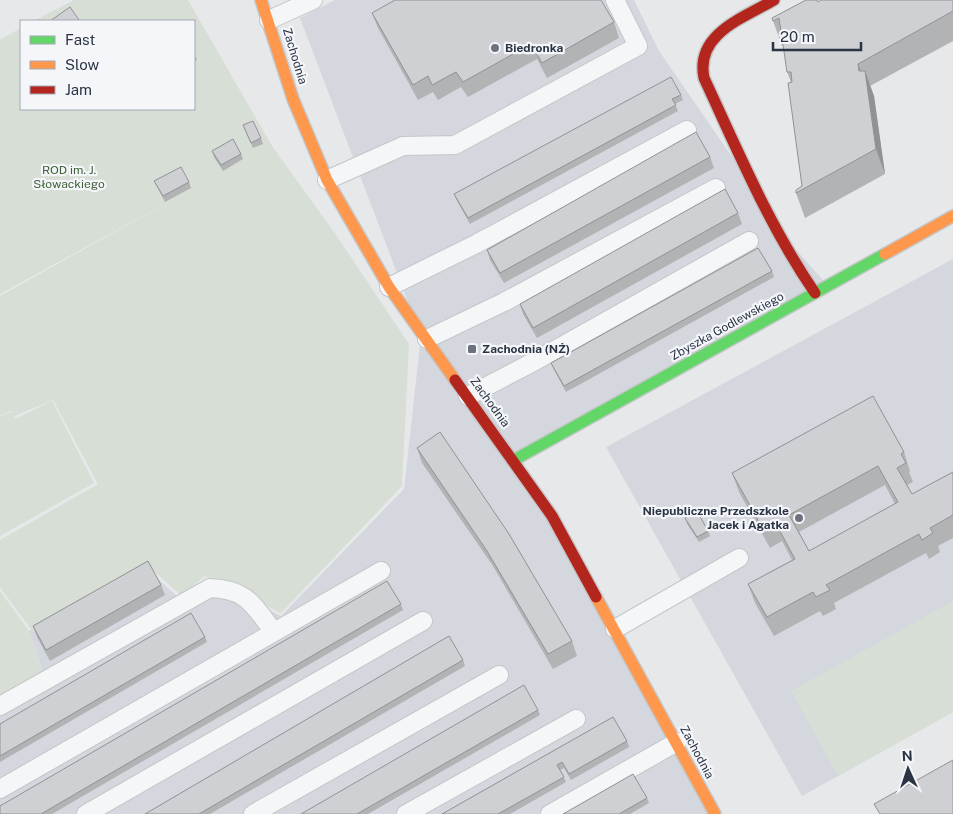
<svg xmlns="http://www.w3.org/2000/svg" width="953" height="814" viewBox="0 0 953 814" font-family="'Public Sans',sans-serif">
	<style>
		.built { fill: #d4d7dd }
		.green { fill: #d6ded6 }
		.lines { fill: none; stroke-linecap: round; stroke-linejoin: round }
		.lane-casing { stroke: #c4c6c8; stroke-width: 20 }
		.fast-casing { stroke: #c4c6c8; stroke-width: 14 }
		.slow-casing { stroke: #c4c6c8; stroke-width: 14 }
		.jam-casing { stroke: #c4c6c8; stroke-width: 14 }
		.lane { stroke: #f5f6f7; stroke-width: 18 }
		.fast { stroke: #63d668; stroke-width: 11 }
		.slow { stroke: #ff974d; stroke-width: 11 }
		.jam { stroke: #b3261e; stroke-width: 11 }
		.wall { fill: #b1b3b5; fill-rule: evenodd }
		.shaded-wall { fill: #909294 }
		.building { fill: #ced0d3; stroke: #909294; fill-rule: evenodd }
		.poi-dot { fill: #6c737f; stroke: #f4f6f9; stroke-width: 2 }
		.labels { text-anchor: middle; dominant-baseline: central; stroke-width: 4.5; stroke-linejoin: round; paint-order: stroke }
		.poi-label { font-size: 12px; font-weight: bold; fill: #2b3445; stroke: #f4f6f9; text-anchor: start }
		.street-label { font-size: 12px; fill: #2b3445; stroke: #f4f6f9 }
		.park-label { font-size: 12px; fill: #3f6138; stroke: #f4f6f9 }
	</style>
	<rect width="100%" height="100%" fill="#e6e8ea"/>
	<!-- built -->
	<path class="built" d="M335 0H634L659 51 797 251 830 288 516 458 714 814H0V698L43 672 29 631 149 571 180 599 205 579 281 616 404 489 421 336 300 18Z
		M953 259V712L802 796 606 447Z"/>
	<!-- green -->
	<path class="green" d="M74 0H188L272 146 336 235 409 344 402 486 281 613 205 576 181 595 149 567 33 632 0 587V540L98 484 53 400 14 416 15 419 52 401 94 483 0 536V417L11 412 14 415 11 411 0 416V296L194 188 0 294V40L21 28V109H194V21H34Z
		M0 591 29 631 43 672 0 698Z
		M953 601V712L838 776 791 691Z"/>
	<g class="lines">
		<!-- lane casing -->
		<g class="lane-casing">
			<path id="lane" d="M269 20 313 0
				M327 180 403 146 455 145 638 46 615 0
				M389 287 476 244 687 130
				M427 339 504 302 716 188
				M468 396 537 360 749 241
				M615 629 739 558
				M0 706 210 588C247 589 253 605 274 632
				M0 789 381 571
				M86 814 423 621
				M253 814 499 675
				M406 814 576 719
				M550 814 677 742"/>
		</g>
		<!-- fast casing -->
		<g class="fast-casing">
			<path id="fast" d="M514 460 885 254"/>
		</g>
		<!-- slow casing -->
		<g class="slow-casing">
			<path id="slow" d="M261 0 293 99 327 180 389 287 455 380
				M885 254 953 216
				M596 597 715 814"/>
		</g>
		<!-- jam casing -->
		<g class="jam-casing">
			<path id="jam" d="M774 0C743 18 695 34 704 78 738 151 769 226 815 293
				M455 380 552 516 596 597"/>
		</g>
		<!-- lane -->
		<use href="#lane" class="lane"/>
		<!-- fast -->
		<use href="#fast" class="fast"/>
		<!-- slow -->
		<use href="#slow" class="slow"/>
		<!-- jam -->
		<use href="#jam" class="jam"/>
	</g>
	<!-- wall -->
	<path class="wall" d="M953 0V41L870 86 874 96 885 174 805 218 796 193 802 186 791 82 787 72 783 45 782 46 781 43 772 18 818 2Z
		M372 13 614 22 619 38 547 78 537 59 468 97 461 87 438 100 433 92 418 100 378 28Z
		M194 53 197 60 194 62Z
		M681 95 683 100 675 104 678 111 470 224 456 199 454 194Z
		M243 125 261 138 263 144 253 148Z
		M212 151 241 154 243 159 223 171 214 157Z
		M710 157 714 168 504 283 490 260 487 250Z
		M154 181 189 182 191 188 165 202Z
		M738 213 742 224 537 338 523 314 520 304Z
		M772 271 774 277 566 392 553 368 551 363Z
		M417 448 572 641 577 656 553 669 493 566 422 463Z
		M904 452 910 471 909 472 913 482 907 485 912 494 953 472V538L938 546 940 552 929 559 926 553 834 603 836 609 823 616 820 611 774 636 755 603 748 584 792 560 782 541 770 548 739 492 732 473ZM885 485 895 504 809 551 799 532Z
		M685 518 708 531 710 536 699 542 687 524Z
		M161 585 165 595 50 661 37 637 33 626Z
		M401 604 403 610 52 814H0Z
		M205 637 207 642 0 762V724Z
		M463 660 465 666 210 814H145Z
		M538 710 540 715 368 814H301Z
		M613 717 627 741 629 747 571 780 564 768 560 770 566 782 510 814H442Z
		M647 798 649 803 630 814H563Z"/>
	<!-- shaded-wall -->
	<path class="shaded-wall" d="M858 64 867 88 865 71 874 96 885 174 876 149Z"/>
	<!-- building -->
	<path class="building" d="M395 0H601L614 22 542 63 531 44 463 82 456 72 432 85 428 76 413 85 372 13Z
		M806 0H817L818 2 821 0H953V11L858 64 859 71H865L876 149 796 193V190L802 186 788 83 792 82 791 72H787L779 18 773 21 772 18Z
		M70 7 79 20 78 21H50Z
		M671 77 681 95 672 99 676 105 468 218 454 194Z
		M253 121 261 138 251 143 243 125Z
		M696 132 710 157 500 273 487 250Z
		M233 139 241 154 221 165 212 151Z
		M181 167 189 182 163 196 154 181Z
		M725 189 738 213 533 328 520 304Z
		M758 248 772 271 564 386 551 363Z
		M873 396 904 452 901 454 906 463 897 468 912 494 953 472V515L930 528 933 533 922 540 919 534 826 585 830 590 816 597 813 592 767 617 748 584 795 559 775 522 763 529 732 473ZM878 466 898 502 809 551 789 515Z
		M440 432 509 534 572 641 548 654 487 551 417 448Z
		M697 511 708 531 697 537 685 518Z
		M148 561 161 585 46 650 33 626Z
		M387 581 401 604 41 814H0V806Z
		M191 613 205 637 0 756V724Z
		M449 636 463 660 199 814H145Z
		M524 685 538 710 357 814H301Z
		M613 717 627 741 569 774 562 762 557 765 564 777 498 814H442Z
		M953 760V814H880L874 804Z
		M633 774 647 798 619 814H563Z"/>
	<!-- markers -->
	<g class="poi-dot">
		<circle cx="495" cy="48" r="5"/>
		<rect x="467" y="344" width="10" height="10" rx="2.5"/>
		<circle cx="799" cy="518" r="5"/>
	</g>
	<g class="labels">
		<!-- poi labels -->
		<g class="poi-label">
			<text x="505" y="48">Biedronka</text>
			<text x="482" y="349">Zachodnia (NŻ)</text>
			<text x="789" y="511" text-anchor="end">Niepubliczne Przedszkole<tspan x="789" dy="14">Jacek i Agatka</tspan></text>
		</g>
		<!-- street labels -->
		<g class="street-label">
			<text transform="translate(295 56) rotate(73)">Zachodnia</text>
			<text transform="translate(727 326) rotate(-29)">Zbyszka Godlewskiego</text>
			<text transform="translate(490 402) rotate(54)">Zachodnia</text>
			<text transform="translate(697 752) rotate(62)">Zachodnia</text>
		</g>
		<!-- park labels -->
		<g class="park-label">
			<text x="69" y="170">ROD im. J.<tspan x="69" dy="14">Słowackiego</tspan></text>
		</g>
	</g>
	<!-- legend -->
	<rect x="20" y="20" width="175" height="90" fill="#f4f6f9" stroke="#a4a8b1"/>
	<rect x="30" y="36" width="25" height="8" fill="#63d668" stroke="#a4a8b1"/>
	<text x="65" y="45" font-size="15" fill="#2b3445">Fast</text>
	<rect x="30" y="61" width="25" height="8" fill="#ff974d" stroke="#a4a8b1"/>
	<text x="65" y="70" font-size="15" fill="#2b3445">Slow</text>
	<rect x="30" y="86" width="25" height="8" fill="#b3261e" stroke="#a4a8b1"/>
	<text x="65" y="95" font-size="15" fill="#2b3445">Jam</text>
	<!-- north arrow -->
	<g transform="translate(908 769) rotate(357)" stroke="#f4f6f9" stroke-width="4" paint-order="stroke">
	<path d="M0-4L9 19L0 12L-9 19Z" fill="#2b3445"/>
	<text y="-8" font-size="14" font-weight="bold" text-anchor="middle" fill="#2b3445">N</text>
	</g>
	<!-- scale -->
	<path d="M773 42v8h88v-8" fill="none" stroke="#2b3445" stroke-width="2.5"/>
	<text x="780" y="42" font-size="15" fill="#2b3445" stroke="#f4f6f9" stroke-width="4" paint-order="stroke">20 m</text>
</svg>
